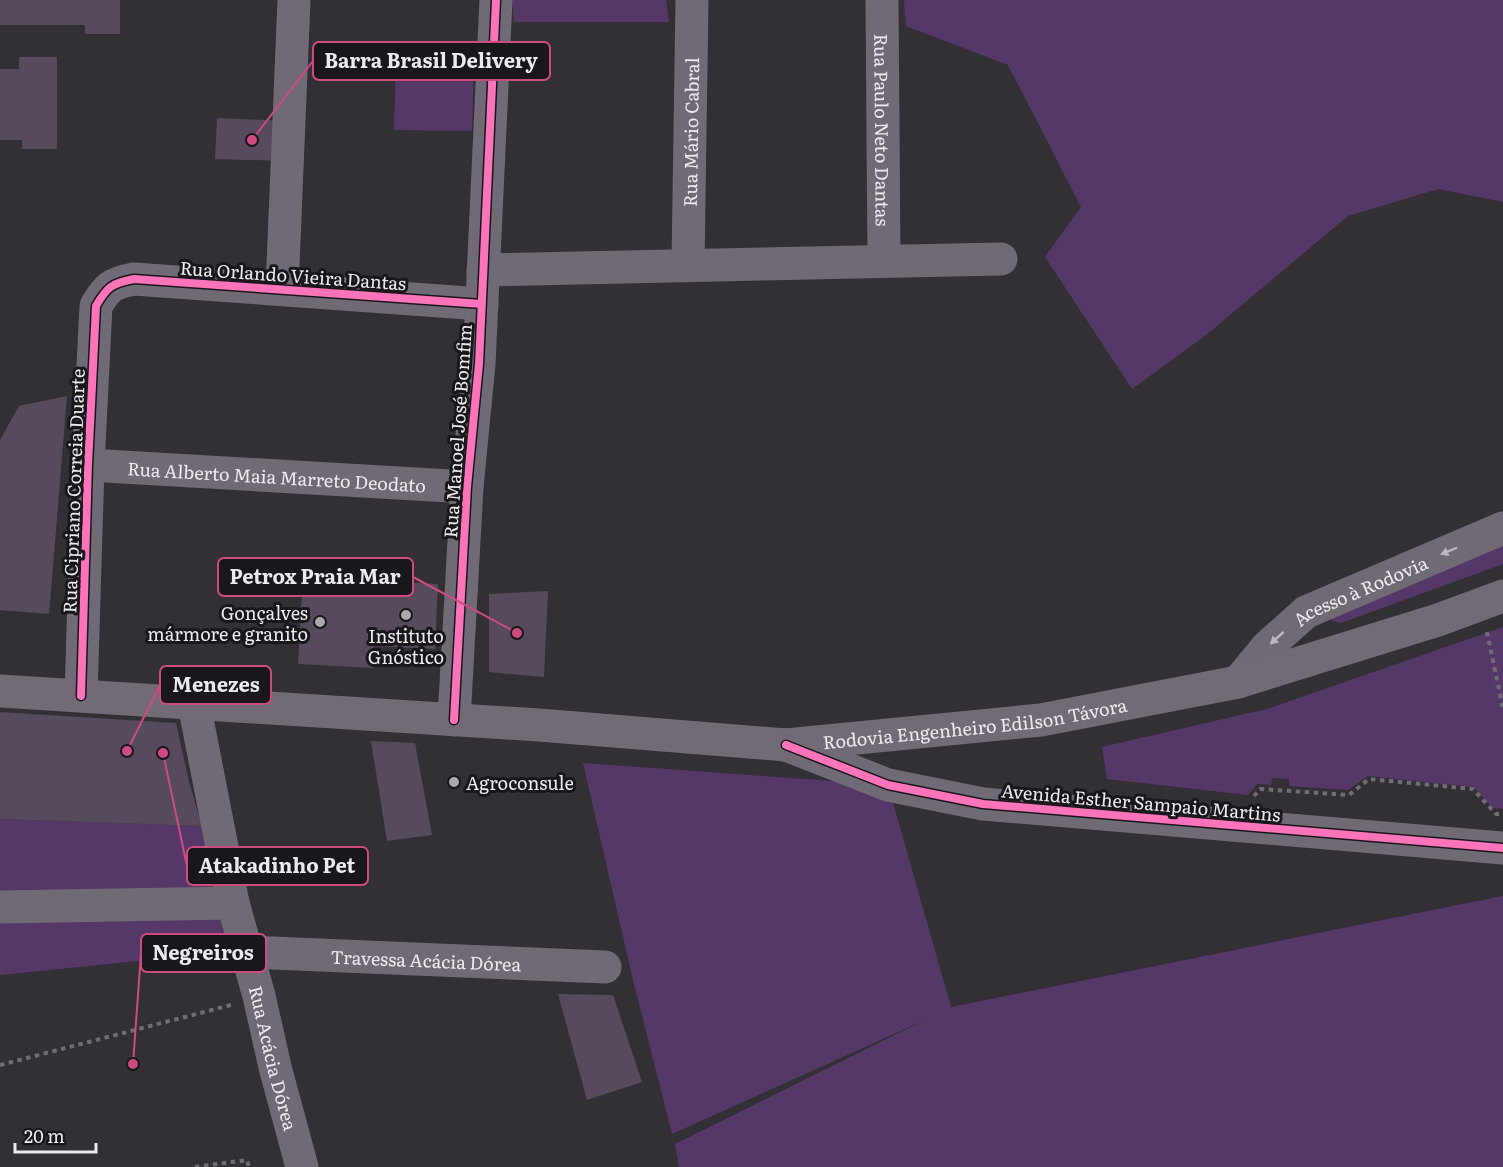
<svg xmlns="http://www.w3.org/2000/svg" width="1503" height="1167" viewBox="0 0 1503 1167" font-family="Literata,serif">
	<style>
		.green { fill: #553868 }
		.building { fill: #554b5c }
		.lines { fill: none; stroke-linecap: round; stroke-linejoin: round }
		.path { stroke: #706c74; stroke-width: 4; stroke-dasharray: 4.5 4.5; stroke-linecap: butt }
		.minor { stroke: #706a75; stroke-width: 33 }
		.major { stroke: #726b76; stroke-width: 33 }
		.cycleway-casing { stroke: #19171b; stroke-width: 11 }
		.cycleway { stroke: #fb73b8; stroke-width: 8 }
		.oneway { fill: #bbb7be }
		.poi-dot { fill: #aca9ae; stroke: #19171b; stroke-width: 2 }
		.labels { text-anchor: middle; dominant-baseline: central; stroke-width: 6; stroke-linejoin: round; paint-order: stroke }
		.street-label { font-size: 18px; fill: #edeaef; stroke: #19171b }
		.poi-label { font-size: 18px; fill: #edeaef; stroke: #19171b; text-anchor: end }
		.leader { fill: none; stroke: #cd4c80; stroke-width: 2 }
		.callout-dot { fill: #cd4c80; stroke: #19171b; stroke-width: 2 }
		.callout { fill: #19171b; stroke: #cd4c80; stroke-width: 2 }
		.callout-label { font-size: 20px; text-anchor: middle; font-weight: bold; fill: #edeaef }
	</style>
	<rect width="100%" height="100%" fill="#323034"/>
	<!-- green -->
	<path class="green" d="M512 0H666L669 22H514Z
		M904 0H1503V202L1438 189 1348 216 1205 336 1132 389 1045 257 1081 207 1008 65 906 26Z
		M396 58 474 61 472 131 394 130Z
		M1503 540V564L1341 623 1330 620 1337 611Z
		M1503 627V809L1492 808 1474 787 1368 776 1348 790 1289 786V779L1272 778 1271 785 1257 784 1248 795 1107 779 1102 747 1267 709Z
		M583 763 888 785 951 1007 1503 896V1167H679L675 1144 927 1019 672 1134 632 976Z
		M0 819 202 826 235 951 0 975Z"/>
	<!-- building -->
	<path class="building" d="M0 0H120V34H85V25H0Z
		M19 57H57V149H22V140H0V69H19Z
		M217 118 288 121 286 161 215 159Z
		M67 396 49 614 0 610V440L19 406Z
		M303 577 438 584 435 649 374 646 373 668 298 664Z
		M548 591 544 677 489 672V594Z
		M0 712 176 723 189 782 202 826 0 819Z
		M371 741 415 743 432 835 387 841Z
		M558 994 613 995 642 1082 587 1100Z"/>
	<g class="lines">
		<!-- path -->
		<path class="path" d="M1487 632 1503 709
			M1254 796 1260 789 1349 795 1369 779 1473 789 1496 814H1503
			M0 1065 231 1005
			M195 1167 247 1160 249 1167"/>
		<!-- minor -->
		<g class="minor">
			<path id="s1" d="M882 0 884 261"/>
			<path id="s2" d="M688 264 692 0"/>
			<path d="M483 270 1001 259"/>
			<path d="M282 289 294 0"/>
			<path id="s3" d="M88 465 467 487"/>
			<path id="s4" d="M1238 682 1267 647 1306 612 1503 528"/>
			<path d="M81 696 88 465 96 306C107 287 112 283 134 279L482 304"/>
			<path id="s5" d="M194 704 233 903 259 996 275 1067 302 1167"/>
			<path d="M454 720 467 487 479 364 496 0"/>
			<path d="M786 745 888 785 983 804 1503 848"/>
			<path d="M0 907 233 903"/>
			<path id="s6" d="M246 952 605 967"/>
		</g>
		<!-- major -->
		<path class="major" id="s7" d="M0 691 539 725 786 745 1041 720 1238 682 1438 620 1503 596"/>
		<!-- cycleway casing -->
		<g class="cycleway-casing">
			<path id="cycleway" d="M81 696 88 465 96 306C107 287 112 283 134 279L482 304
				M454 720 467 487 479 364 496 0
				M786 745 888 785 983 804 1503 848"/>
		</g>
		<!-- cycleway -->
		<use href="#cycleway" class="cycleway"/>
	</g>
	<!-- one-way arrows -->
	<defs><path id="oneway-solid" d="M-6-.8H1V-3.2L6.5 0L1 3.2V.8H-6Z" transform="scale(1.5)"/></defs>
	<g class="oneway">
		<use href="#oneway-solid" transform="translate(1449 551) rotate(157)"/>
		<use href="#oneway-solid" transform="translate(1277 638) rotate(138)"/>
	</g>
	<!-- markers -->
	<g class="poi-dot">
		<circle cx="406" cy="615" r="6"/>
		<circle cx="320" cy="622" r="6"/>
		<circle cx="454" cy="782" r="6"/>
	</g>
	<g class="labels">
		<!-- street labels -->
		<g class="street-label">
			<text stroke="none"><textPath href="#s1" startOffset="130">Rua Paulo Neto Dantas</textPath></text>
			<text stroke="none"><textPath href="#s2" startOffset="132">Rua Mário Cabral</textPath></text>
			<text transform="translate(293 275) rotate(4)">Rua Orlando Vieira Dantas</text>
			<text transform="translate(457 431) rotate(-86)">Rua Manoel José Bomfim</text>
			<text stroke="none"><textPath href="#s3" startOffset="189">Rua Alberto Maia Marreto Deodato</textPath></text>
			<text transform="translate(73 491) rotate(-88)">Rua Cipriano Correia Duarte</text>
			<text stroke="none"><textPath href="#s4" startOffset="156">Acesso à Rodovia</textPath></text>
			<text stroke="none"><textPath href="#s7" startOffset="978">Rodovia Engenheiro Edilson Távora</textPath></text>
			<text transform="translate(1141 802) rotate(5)">Avenida Esther Sampaio Martins</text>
			<text stroke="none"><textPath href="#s6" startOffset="180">Travessa Acácia Dórea</textPath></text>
			<text stroke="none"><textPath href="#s5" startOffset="363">Rua Acácia Dórea</textPath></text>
		</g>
		<!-- poi labels -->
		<g class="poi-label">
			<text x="308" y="612">Gonçalves<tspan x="308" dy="21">mármore e granito</tspan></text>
			<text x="406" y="635" text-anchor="middle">Instituto<tspan x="406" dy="21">Gnóstico</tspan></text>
			<text x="466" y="782" text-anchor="start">Agroconsule</text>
		</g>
	</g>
	<!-- callouts -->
	<path class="leader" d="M252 140L313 61M517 633L413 577M127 751L160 685M163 753L187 866M133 1064L141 953"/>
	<g class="callout-dot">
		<circle cx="252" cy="140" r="6"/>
		<circle cx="517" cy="633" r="6"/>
		<circle cx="127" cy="751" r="6"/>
		<circle cx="163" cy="753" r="6"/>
		<circle cx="133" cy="1064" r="6"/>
	</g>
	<g class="callout">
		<rect x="313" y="42" width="237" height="38" rx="6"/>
		<rect x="218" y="558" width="195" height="38" rx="6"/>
		<rect x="160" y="666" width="111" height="38" rx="6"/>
		<rect x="187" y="847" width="181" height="38" rx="6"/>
		<rect x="141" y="934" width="125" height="38" rx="6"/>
	</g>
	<g class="callout-label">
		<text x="431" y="68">Barra Brasil Delivery</text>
		<text x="315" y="584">Petrox Praia Mar</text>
		<text x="216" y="692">Menezes</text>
		<text x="277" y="873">Atakadinho Pet</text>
		<text x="203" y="960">Negreiros</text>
	</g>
	<!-- scale -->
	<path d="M15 1143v9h81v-9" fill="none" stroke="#edeaef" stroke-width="3"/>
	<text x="24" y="1143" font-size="18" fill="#edeaef" stroke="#19171b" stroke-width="4.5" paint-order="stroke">20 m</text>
</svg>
